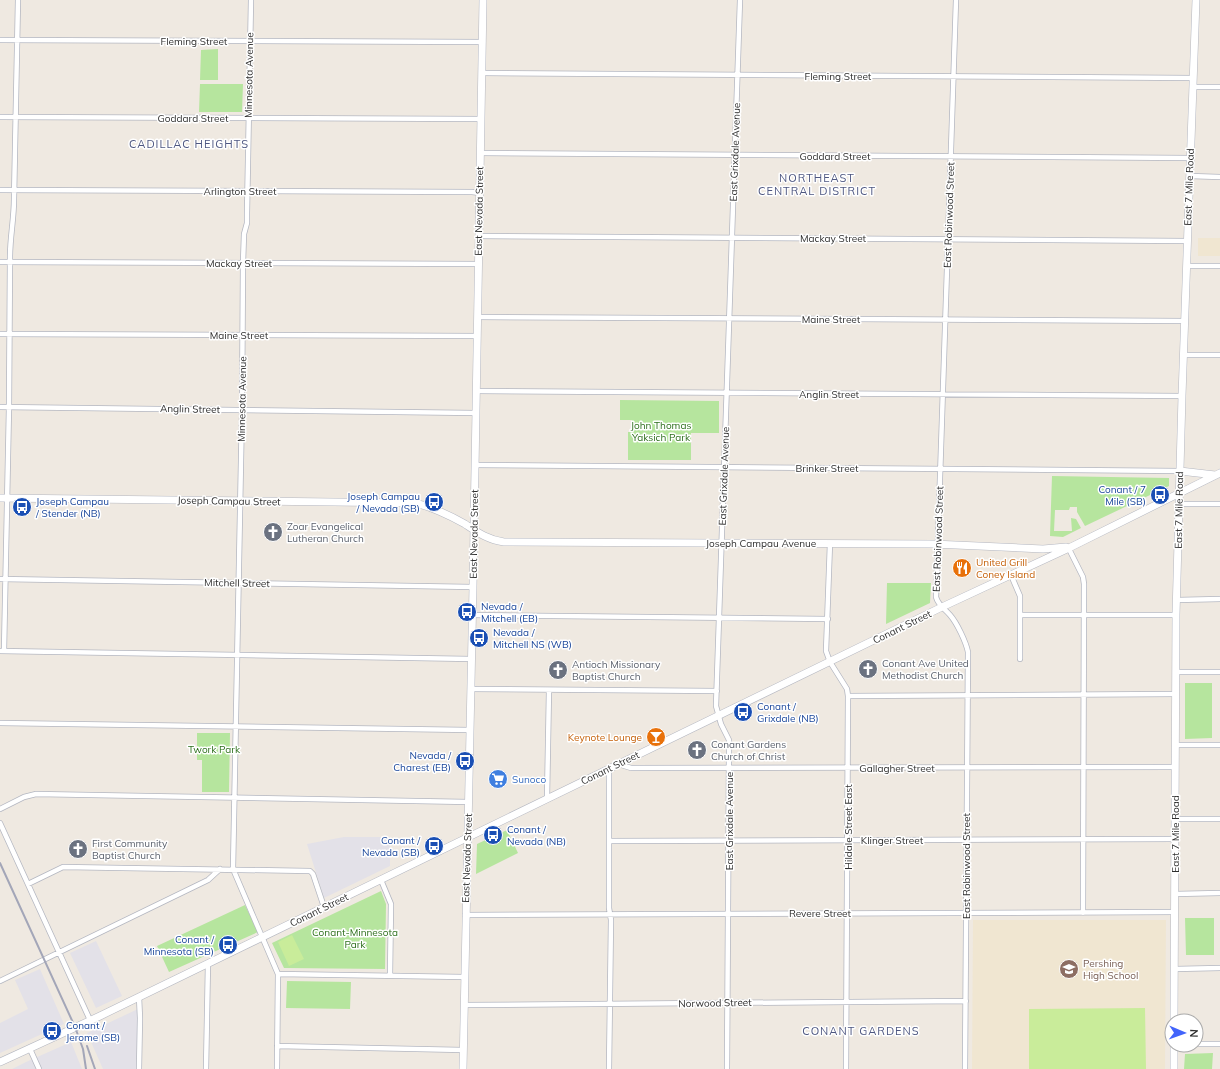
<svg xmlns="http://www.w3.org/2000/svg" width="1220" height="1069" viewBox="0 0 1220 1069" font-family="Mulish,sans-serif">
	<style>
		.industrial { fill: #e3e1e8 }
		.education { fill: #f0e6d1 }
		.green { fill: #b6e59e }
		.pitch { fill: #c9ec9a }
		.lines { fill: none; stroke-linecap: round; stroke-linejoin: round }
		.street-casing { stroke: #b4b7c1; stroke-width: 6 }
		.secondary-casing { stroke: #b4b7c1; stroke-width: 8 }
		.street { stroke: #fff; stroke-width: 4.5 }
		.secondary { stroke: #fff; stroke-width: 7 }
		.rail { stroke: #a3a6b8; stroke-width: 2 }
		.labels { text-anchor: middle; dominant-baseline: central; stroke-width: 3; stroke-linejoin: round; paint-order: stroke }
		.street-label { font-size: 10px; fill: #2e2e2e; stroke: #fff }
		.park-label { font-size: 10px; fill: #2c6e1b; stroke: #fff }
		.transit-label { font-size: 10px; fill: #164399; stroke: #fff; text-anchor: start }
		.worship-label { font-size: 10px; fill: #5b616d; stroke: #fff; text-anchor: start }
		.food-label { font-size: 10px; fill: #c56008; stroke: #fff; text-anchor: start }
		.shop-label { font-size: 10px; fill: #366cbe; stroke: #fff; text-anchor: start }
		.education-label { font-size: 10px; fill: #785e54; stroke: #fff; text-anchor: start }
		.neighbourhood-label { font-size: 11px; letter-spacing: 1px; fill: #4d5680; stroke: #fff }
	</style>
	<rect width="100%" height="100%" fill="#efe9e1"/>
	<!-- industrial -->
	<path class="industrial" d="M344 837H390V866L324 898 307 844Z
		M96 941 122 996 96 1008 70 953Z
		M40 969 64 1024 0 1053V1023L28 1009 15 980Z
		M138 1009 136 1069H103L87 1033Z
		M71 1042 82 1069H12L26 1062Z"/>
	<!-- education -->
	<path class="education" d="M1198 238H1220V256H1198Z
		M973 920H1166L1165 1069H972Z"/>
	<!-- green -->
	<path class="green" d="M218 49V80H200L201 50Z
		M200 84H243L242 112H199Z
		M620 400 719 401V433H691V460H628V432H632V420H620Z
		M1052 476 1169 478V486L1085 526 1077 512V507H1070L1069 510H1055L1054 531H1072L1071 518 1076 519 1081 528 1063 537 1050 536Z
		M887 583H931L930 603 886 624Z
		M1185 683H1212V738L1185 739Z
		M197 733H230L229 792H202V760H197Z
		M507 830 518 853 476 874 477 844Z
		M381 891 386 904 385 969 284 968 272 943Z
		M245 905 258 932 169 972 157 946Z
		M1185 918H1214V955H1186Z
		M287 981 351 982 350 1009 286 1008Z
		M1213 1053 1212 1069H1184L1185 1054Z"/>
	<!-- pitch -->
	<path class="pitch" d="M292 935 304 959 289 966 278 942Z
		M1145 1008 1146 1069H1029V1009Z"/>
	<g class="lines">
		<!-- street casing -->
		<g class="street-casing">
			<path id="street" d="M251 0 247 213V223L244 234 243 263 242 410 233 869 278 974 277 1069
				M956 0 936 597C938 605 944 608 950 615 957 623 966 642 968 652L965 1069
				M0 40 483 42
				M482 73 1193 78
				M1193 87H1220
				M0 117 481 119
				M481 153 1190 158
				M1190 176 1220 177
				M0 190 472 192 480 193
				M479 236 1187 241
				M0 262 478 264
				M1186 266H1220
				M478 317 1185 321
				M0 334 478 336
				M1183 355H1220
				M477 391 1182 396
				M0 407 476 413
				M475 465 1180 471
				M1179 504H1220
				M830 543 826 651 830 662 847 689 848 696 846 1069
				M1068 547 1083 577 1084 584 1083 913
				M1011 575 1020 596V659
				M0 579 473 587
				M1177 600 1220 599
				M472 615 828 619
				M1020 615H1176
				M0 651 472 659
				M4 651 9 407 10 257C10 237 14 219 14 199L18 0
				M1176 672H1220
				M471 689 717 691
				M848 696 1176 694
				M0 723 470 730
				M1175 745H1220
				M618 764 631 768 1175 767
				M547 799 549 690
				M0 809 24 797 36 794 469 802
				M1175 819H1220
				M0 823 90 1020
				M609 841 1175 839
				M381 880 391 904 390 976
				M28 884 63 867 310 871 313 874 324 907
				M1175 894 1220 893
				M465 915 1175 912
				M1175 969 1220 968
				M278 974 464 977
				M0 981 208 880 220 869
				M464 1005 966 1001
				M1196 1044H1220
				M277 1046 463 1050
				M30 1049 39 1069
				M139 1069 140 1018 139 997
				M206 1069 208 963
				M609 1069 611 920 609 908V769
				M727 1069 729 751V740L721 724 716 706 740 0"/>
		</g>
		<!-- secondary casing -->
		<g class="secondary-casing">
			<path id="secondary" d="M1180 471 1215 475
				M0 498 413 503C428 505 451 516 465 524 477 532 488 540 504 542L933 544 1043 549 1066 547
				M1174 1021 1176 615 1182 396 1196 0
				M0 1062 100 1016 942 607 1069 548 1220 473
				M463 1069 473 587 483 0
				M1174 1069V1045"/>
		</g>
		<!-- street -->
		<use href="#street" class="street"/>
		<!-- secondary -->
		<use href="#secondary" class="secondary"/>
		<!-- rail -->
		<path class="rail" d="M0 863 75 1027 83 1049 86 1069
			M87 1046 95 1069"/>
	</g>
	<!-- icons -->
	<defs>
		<g id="bus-disc" transform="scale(1)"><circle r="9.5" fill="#1a4fb4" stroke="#fff"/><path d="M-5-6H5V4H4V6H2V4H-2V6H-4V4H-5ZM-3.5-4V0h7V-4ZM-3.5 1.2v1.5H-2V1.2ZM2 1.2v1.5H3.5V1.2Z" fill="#fff"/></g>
		<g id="church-disc" transform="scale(1)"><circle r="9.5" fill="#6b7280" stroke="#fff"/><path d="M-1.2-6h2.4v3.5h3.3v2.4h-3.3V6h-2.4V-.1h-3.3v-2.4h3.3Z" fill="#fff"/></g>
		<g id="restaurant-disc" transform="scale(1)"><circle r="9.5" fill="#e8710a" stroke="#fff"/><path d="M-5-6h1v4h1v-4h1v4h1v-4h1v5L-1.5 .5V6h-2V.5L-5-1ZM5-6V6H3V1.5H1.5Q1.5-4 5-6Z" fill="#fff"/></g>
		<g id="bar-disc" transform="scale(1)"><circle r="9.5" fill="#e8710a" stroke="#fff"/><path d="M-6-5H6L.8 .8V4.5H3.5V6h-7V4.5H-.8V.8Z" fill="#fff"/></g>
		<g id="supermarket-disc" transform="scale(1)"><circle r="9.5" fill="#3f7fe0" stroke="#fff"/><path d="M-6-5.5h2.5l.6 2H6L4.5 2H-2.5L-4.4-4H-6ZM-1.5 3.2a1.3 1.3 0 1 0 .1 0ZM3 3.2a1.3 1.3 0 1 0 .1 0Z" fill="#fff"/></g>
		<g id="school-disc" transform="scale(1)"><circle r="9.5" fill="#8d6e63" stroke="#fff"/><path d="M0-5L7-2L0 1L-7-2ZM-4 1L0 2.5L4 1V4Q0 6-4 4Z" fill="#fff"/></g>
	</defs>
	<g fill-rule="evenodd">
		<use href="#bus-disc" x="1160" y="495"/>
		<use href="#bus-disc" x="434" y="502"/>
		<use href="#bus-disc" x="22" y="507"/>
		<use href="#church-disc" x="273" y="532"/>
		<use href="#restaurant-disc" x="962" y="568"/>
		<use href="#bus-disc" x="467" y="612"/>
		<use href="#bus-disc" x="479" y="638"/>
		<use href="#church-disc" x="868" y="669"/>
		<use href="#church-disc" x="558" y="670"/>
		<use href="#bus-disc" x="743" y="712"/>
		<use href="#bar-disc" x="656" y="737"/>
		<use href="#church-disc" x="697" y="750"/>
		<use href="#bus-disc" x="465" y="761"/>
		<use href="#supermarket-disc" x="498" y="779"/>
		<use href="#bus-disc" x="493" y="835"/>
		<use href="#bus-disc" x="434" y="846"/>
		<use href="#church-disc" x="78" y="849"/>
		<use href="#bus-disc" x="228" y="945"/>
		<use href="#school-disc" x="1069" y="969"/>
		<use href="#bus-disc" x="52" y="1031"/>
	</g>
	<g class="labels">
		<!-- street labels -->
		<g class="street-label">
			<text x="194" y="41">Fleming Street</text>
			<text transform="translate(249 75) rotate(-89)">Minnesota Avenue</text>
			<text x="838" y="76">Fleming Street</text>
			<text x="193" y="118">Goddard Street</text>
			<text transform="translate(735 152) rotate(-88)">East Grixdale Avenue</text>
			<text x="835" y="156">Goddard Street</text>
			<text transform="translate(1189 187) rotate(-88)">East 7 Mile Road</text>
			<text x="240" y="191">Arlington Street</text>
			<text transform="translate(479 211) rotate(-89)">East Nevada Street</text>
			<text transform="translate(949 215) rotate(-88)">East Robinwood Street</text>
			<text x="833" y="238">Mackay Street</text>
			<text x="239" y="263">Mackay Street</text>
			<text x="831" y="319">Maine Street</text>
			<text x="239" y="335">Maine Street</text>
			<text x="829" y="394">Anglin Street</text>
			<text transform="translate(242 399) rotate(-89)">Minnesota Avenue</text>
			<text transform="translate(190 409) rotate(1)">Anglin Street</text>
			<text x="827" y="468">Brinker Street</text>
			<text transform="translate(724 476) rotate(-88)">East Grixdale Avenue</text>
			<text transform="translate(229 501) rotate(1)">Joseph Campau Street</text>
			<text transform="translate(1179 510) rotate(-89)">East 7 Mile Road</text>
			<text transform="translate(474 534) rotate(-89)">East Nevada Street</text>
			<text transform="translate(938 539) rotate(-88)">East Robinwood Street</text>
			<text x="761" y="543">Joseph Campau Avenue</text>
			<text transform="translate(237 583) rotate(1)">Mitchell Street</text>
			<text transform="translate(902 627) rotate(-26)">Conant Street</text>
			<text transform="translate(610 768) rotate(-26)">Conant Street</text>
			<text x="897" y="768">Gallagher Street</text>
			<text transform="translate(729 821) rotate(-90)">East Grixdale Avenue</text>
			<text transform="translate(848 827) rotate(-90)">Hildale Street East</text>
			<text transform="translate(1175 834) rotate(-90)">East 7 Mile Road</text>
			<text x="892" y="840">Klinger Street</text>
			<text transform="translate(467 858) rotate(-88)">East Nevada Street</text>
			<text transform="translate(966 866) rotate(-90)">East Robinwood Street</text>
			<text transform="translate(319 910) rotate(-26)">Conant Street</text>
			<text x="820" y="913">Revere Street</text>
			<text transform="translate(715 1003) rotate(-1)">Norwood Street</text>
		</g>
		<!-- park labels -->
		<g class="park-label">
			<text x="661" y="425">John Thomas<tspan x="661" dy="12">Yaksich Park</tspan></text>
			<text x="214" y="749">Twork Park</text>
			<text x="355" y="932">Conant-Minnesota<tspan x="355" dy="12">Park</tspan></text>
		</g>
		<!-- transit labels -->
		<g class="transit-label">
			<text x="1146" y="489" text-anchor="end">Conant / 7<tspan x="1146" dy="12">Mile (SB)</tspan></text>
			<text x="420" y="496" text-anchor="end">Joseph Campau<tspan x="420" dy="12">/ Nevada (SB)</tspan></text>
			<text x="36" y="501">Joseph Campau<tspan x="36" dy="12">/ Stender (NB)</tspan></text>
			<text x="481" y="606">Nevada /<tspan x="481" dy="12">Mitchell (EB)</tspan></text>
			<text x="493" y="632">Nevada /<tspan x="493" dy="12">Mitchell NS (WB)</tspan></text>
			<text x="757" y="706">Conant /<tspan x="757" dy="12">Grixdale (NB)</tspan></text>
			<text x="451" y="755" text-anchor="end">Nevada /<tspan x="451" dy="12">Charest (EB)</tspan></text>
			<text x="507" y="829">Conant /<tspan x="507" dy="12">Nevada (NB)</tspan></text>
			<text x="420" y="840" text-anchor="end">Conant /<tspan x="420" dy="12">Nevada (SB)</tspan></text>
			<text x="214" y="939" text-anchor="end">Conant /<tspan x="214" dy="12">Minnesota (SB)</tspan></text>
			<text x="66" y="1025">Conant /<tspan x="66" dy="12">Jerome (SB)</tspan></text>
		</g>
		<!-- worship labels -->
		<g class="worship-label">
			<text x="287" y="526">Zoar Evangelical<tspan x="287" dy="12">Lutheran Church</tspan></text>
			<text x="882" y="663">Conant Ave United<tspan x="882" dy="12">Methodist Church</tspan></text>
			<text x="572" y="664">Antioch Missionary<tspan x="572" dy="12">Baptist Church</tspan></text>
			<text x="711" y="744">Conant Gardens<tspan x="711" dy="12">Church of Christ</tspan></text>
			<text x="92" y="843">First Community<tspan x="92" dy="12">Baptist Church</tspan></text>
		</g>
		<!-- food labels -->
		<g class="food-label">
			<text x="976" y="562">United Grill<tspan x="976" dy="12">Coney Island</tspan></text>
			<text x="642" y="737" text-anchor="end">Keynote Lounge</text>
		</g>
		<!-- shop labels -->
		<g class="shop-label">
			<text x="512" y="779">Sunoco</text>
		</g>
		<!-- education labels -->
		<g class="education-label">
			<text x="1083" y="963">Pershing<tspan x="1083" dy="12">High School</tspan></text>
		</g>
		<!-- neighbourhood labels -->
		<g class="neighbourhood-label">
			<text x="189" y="144">CADILLAC HEIGHTS</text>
			<text x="817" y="178">NORTHEAST<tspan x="817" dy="13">CENTRAL DISTRICT</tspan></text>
			<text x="861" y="1031">CONANT GARDENS</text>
		</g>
	</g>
	<!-- north arrow -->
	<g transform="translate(1184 1033) rotate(92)"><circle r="19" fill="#ffffff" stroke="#ababab"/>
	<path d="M0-3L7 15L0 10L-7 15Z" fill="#4264fb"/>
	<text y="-6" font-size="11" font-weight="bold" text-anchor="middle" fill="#2e2e2e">N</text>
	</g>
</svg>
